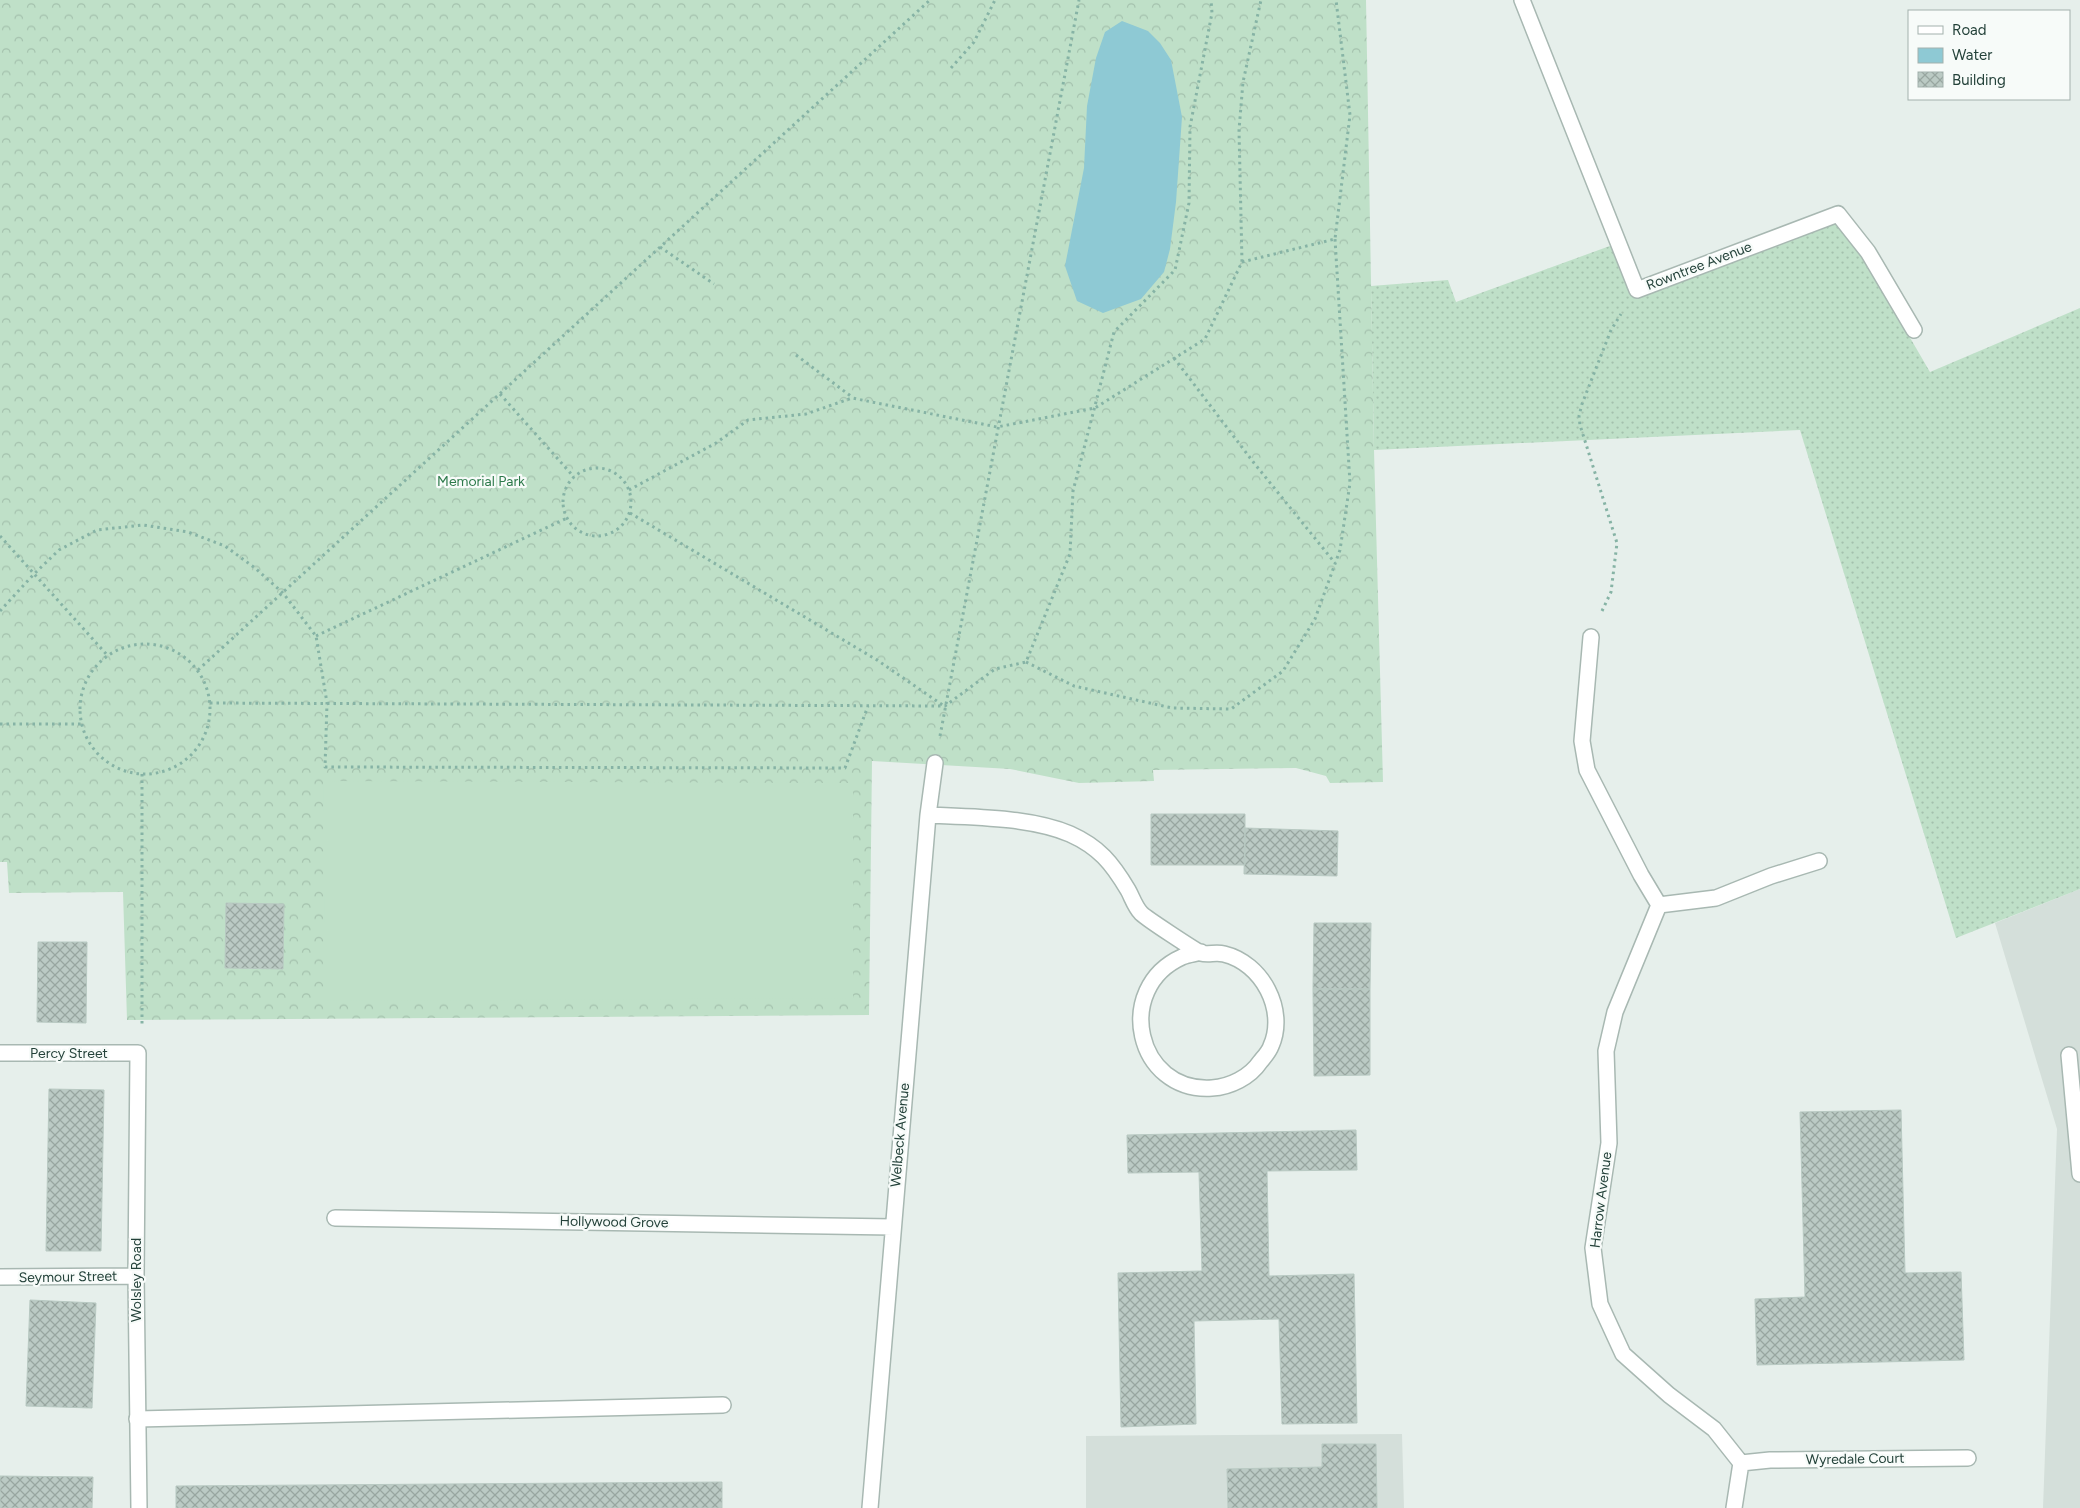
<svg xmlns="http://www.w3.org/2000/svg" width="2080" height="1508" viewBox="0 0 2080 1508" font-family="Figtree,sans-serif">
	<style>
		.built { fill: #d4dfda }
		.grass { fill: url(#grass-dots) }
		.forest { fill: url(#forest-crowns) }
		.garden { fill: #bfe0c8 }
		.water { fill: #8ec9d4 }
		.building { fill: url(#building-cross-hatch); stroke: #b8c9c2 }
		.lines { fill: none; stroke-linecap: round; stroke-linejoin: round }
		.service-casing { stroke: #a8b8b2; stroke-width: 18 }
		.minor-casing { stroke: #a8b8b2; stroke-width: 18 }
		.path { stroke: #86b3a5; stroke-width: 3; stroke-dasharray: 2.5 4; stroke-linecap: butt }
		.service { stroke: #fff; stroke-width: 15 }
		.minor { stroke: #fff; stroke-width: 15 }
		.labels { text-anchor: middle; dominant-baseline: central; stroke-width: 4.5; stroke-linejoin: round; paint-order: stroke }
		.street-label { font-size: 14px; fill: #24423a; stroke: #f7fbf9 }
		.park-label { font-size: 14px; fill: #2d7a4b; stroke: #f7fbf9 }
	</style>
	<defs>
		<pattern id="grass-dots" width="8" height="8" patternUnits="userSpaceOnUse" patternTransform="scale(1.25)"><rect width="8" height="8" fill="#bfe0c8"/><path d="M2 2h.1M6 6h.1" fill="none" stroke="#a4c1ad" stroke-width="1.8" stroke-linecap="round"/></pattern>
		<pattern id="forest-crowns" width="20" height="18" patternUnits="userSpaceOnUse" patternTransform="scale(1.25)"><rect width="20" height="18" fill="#bfe0c8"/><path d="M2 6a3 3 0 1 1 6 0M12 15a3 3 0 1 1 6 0" fill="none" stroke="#a4c1ad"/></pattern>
		<pattern id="building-cross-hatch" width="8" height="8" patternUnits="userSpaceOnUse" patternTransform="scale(1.25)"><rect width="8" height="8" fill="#bbcac4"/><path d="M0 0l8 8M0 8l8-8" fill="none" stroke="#98a6a0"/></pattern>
	</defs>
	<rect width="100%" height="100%" fill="#e6efeb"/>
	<!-- built -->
	<path class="built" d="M2080 889V1508H2043L2057 1129 1995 923Z
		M1402 1434 1404 1508H1086V1436Z"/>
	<!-- grass -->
	<path class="grass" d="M1838 214 1930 372 2080 308V889L1956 938 1800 430 1374 450 1371 286 1448 280 1456 302 1618 243 1637 289Z"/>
	<!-- forest -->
	<path class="forest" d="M0 0H1366L1374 450 1383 782 1330 783 1326 776 1296 768 1153 770 1154 781 1079 783 1010 769 872 761 869 1015 127 1020 123 892 9 893 7 862H0Z"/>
	<!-- garden -->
	<path class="garden" d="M323 781 853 783V998L325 1001Z"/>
	<!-- water -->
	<path class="water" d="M1122 21 1148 31 1160 43 1171 60 1182 117 1176 202 1170 249 1164 272 1141 299 1103 313 1077 301 1065 266 1084 168 1087 106 1096 58 1105 32Z"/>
	<!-- building -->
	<path class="building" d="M1151 814H1245V865H1151Z
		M1245 828 1338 831 1337 876 1244 874Z
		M226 903 284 904 283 969 225 968Z
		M1314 923H1371L1370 989H1313Z
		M38 942H87L86 1023 37 1022Z
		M1313 989H1370V1075L1314 1076Z
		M49 1089 104 1090 101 1251H46Z
		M1901 1110 1905 1273 1961 1272 1964 1360 1757 1365 1755 1299 1805 1297 1800 1112Z
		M1356 1130 1357 1170 1267 1171 1269 1276 1354 1274 1357 1423 1282 1424 1279 1319 1194 1321 1196 1424 1121 1427 1118 1273 1202 1271 1199 1172 1128 1173 1127 1135Z
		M30 1300 96 1303 92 1408 26 1406Z
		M1322 1444H1376L1377 1508H1228L1227 1469 1322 1467Z
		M0 1476 93 1477 92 1508H0Z
		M722 1482V1508H176V1486Z"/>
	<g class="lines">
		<!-- service casing -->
		<g class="service-casing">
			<path id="service" d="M2069 1055 2080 1174
				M137 1419 723 1405"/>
		</g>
		<!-- minor casing -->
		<g class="minor-casing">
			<path id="minor" d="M1522 0 1637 290 1838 214 1868 252 1914 330
				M1591 637 1582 741 1587 770 1641 875 1659 905 1615 1012 1606 1051 1609 1143 1593 1248 1600 1304 1623 1354 1669 1395 1714 1429 1741 1463 1734 1508
				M928 815C971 817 1030 817 1070 834 1099 847 1112 863 1128 890 1132 897 1135 907 1141 913 1144 917 1196 951 1201 953 1208 955 1216 952 1224 954 1262 963 1287 1010 1271 1046 1269 1052 1264 1057 1260 1062 1250 1077 1230 1087 1212 1088 1136 1093 1113 988 1182 957 1188 954 1195 954 1201 952
				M1659 905 1716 898 1771 876 1819 861
				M0 1053H138L136 1276 139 1508
				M335 1218 893 1227
				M0 1277 136 1276
				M1741 1463 1770 1460 1968 1458
				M870 1508 928 815 935 763"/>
		</g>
		<!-- path -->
		<path class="path" d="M951 68 974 42 995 0
			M660 247 714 284
			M1242 262 1335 239 1350 115 1336 0
			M796 355 852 397
			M1174 358 1254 463 1335 563
			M500 394 574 477
			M563 502a34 34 0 1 1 68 0a34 34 0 1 1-68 0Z
			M629 490 716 443 748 420 806 414 852 398 997 427 1095 408 1205 339 1242 262 1239 130 1243 82 1261 0
			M630 513 877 660 944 706
			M0 536 108 656
			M0 611 34 574 59 550 97 530 143 525 188 532 225 546 255 568 283 593 316 636 327 703 325 767 845 768 868 706
			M1602 611 1611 592 1617 543 1580 425 1579 416 1582 404 1611 330 1621 314
			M316 636 567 518
			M80 709a65 65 0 1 1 130 0a65 65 0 1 1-130 0Z
			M1026 662 1074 686 1172 708 1231 709 1283 671 1315 619 1340 550 1350 483 1335 239
			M198 670 930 0
			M210 703 945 706 995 669 1026 662 1070 554 1073 491 1114 332 1175 270 1189 203 1190 127 1212 13 1211 0
			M0 724H81
			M940 736 1079 0
			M142 774V1025"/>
		<!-- service -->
		<use href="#service" class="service"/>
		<!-- minor -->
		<use href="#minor" class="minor"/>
	</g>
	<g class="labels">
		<!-- street labels -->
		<g class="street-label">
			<text transform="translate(1699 266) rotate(-21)">Rowntree Avenue</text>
			<text x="69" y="1053">Percy Street</text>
			<text transform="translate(900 1135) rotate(-85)">Welbeck Avenue</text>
			<text transform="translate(1601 1200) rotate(-83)">Harrow Avenue</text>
			<text transform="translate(614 1222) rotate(1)">Hollywood Grove</text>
			<text transform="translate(68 1277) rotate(-1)">Seymour Street</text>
			<text transform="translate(136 1280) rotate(-90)">Wolsley Road</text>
			<text transform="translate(1855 1459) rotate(-1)">Wyredale Court</text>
		</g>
		<!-- park labels -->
		<g class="park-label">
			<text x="481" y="481">Memorial Park</text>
		</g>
	</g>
	<!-- legend -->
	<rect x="1908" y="10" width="162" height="90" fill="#f7fbf9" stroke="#a3b1ad"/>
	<rect x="1918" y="26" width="25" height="8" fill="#ffffff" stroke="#a3b1ad"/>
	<text x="1952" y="35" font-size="15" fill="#24423a">Road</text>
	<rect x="1918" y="48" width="25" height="15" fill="#8ec9d4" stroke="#a3b1ad"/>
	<text x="1952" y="60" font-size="15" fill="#24423a">Water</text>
	<rect x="1918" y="72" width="25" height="15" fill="url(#building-cross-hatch)" stroke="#a3b1ad"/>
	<text x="1952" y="85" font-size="15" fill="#24423a">Building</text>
</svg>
